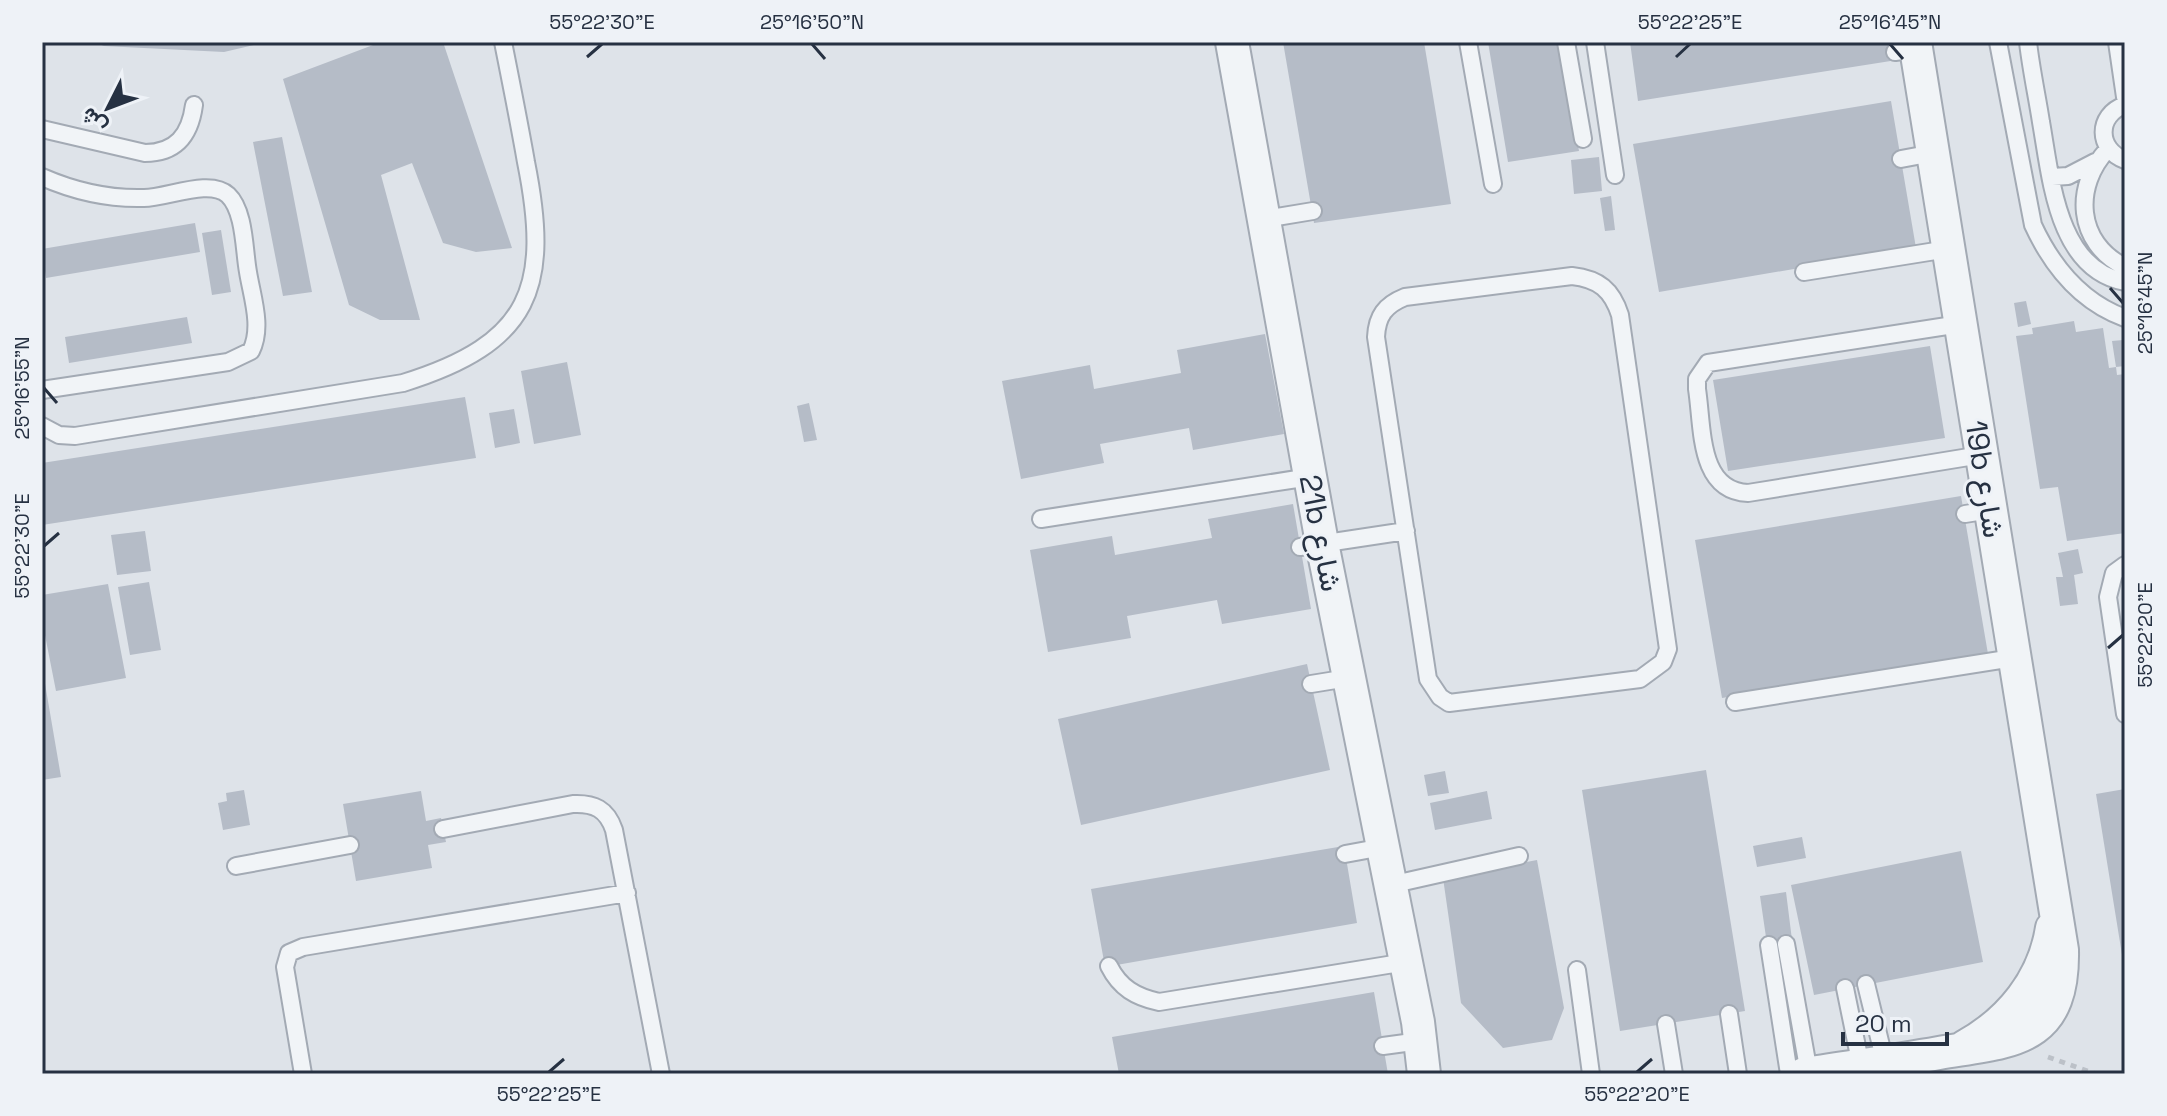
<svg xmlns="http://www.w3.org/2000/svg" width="2167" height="1116" viewBox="0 0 2167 1116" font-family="'Space Grotesk',Vazirmatn,sans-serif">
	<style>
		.building { fill: #b5bcc7 }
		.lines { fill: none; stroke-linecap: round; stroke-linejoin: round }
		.service-casing { stroke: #a3aab4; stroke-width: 20 }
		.minor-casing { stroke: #a3aab4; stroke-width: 36 }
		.path { stroke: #bcc1c8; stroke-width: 5; stroke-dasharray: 6 6; stroke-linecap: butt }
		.service { stroke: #f1f4f7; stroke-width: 16 }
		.minor { stroke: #f1f4f7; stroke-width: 32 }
		.ticks { fill: none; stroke: #263142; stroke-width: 3 }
		.labels { text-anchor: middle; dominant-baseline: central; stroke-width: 6; stroke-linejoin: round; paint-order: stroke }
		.street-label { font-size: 30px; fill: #263142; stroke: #eef2f7 }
		.neatline { fill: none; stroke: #263142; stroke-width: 3 }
		.ticks-label { font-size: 20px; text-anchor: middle; fill: #263142 }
	</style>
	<rect width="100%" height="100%" fill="#dee3e9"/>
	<!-- building -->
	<path class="building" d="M93 42H261L262 43 224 52 104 46Z
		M381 42H443L512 248 476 252 443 243 412 163 381 175 420 320H380L349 305 283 79Z
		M1283 42H1424L1451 204 1314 223Z
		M1488 42H1561L1579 151 1508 162Z
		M1630 42H1894L1897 60 1638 101Z
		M1891 101 1916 248 1659 292 1633 144Z
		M282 137 312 292 283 296 253 142Z
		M1599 157 1602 191 1574 194 1571 160Z
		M1611 196 1615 230 1605 231 1600 198Z
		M195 223 200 252 46 278 42 249Z
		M221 230 231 292 212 295 202 233Z
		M2026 301 2031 324 2018 327 2014 303Z
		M187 317 192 343 69 363 65 337Z
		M2074 321 2076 332 2103 328 2109 368 2116 367 2117 375 2125 374V533L2067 541 2058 487 2040 489 2016 336 2033 334 2032 328Z
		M1265 334 1284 434 1193 450 1189 428 1100 444 1104 463 1021 479 1002 381 1090 365 1094 389 1181 373 1177 350Z
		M2123 340 2125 366 2116 367 2112 341Z
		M1930 346 1945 438 1728 471 1713 380Z
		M567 362 581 435 534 444 521 371Z
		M465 397 476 458 42 525V463Z
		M809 403 817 440 804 442 797 406Z
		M514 409 520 443 495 448 489 413Z
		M1961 496 1988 654 1722 698 1695 540Z
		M1293 504 1311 609 1222 624 1217 600 1127 616 1131 638 1048 652 1030 550 1112 536 1115 555 1212 538 1208 519Z
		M145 531 151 571 117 575 111 535Z
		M2078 549 2083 573 2074 575 2078 604 2060 606 2056 577H2063L2058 553Z
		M149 582 161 650 130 655 118 587Z
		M108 584 126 678 56 691 42 620V595Z
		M1307 664 1330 770 1081 825 1058 719Z
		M42 666 61 777 42 780Z
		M1706 770 1745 1011 1620 1031 1582 790Z
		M1445 771 1449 793 1428 796 1424 775Z
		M2125 789V960L2123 961 2096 794Z
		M244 790 250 825 223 830 218 803 227 801 226 793Z
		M421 791 426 821 441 818 446 842 428 845 432 868 356 881 343 804Z
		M1487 791 1492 819 1435 830 1430 803Z
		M1802 837 1806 858 1757 867 1753 846Z
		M1344 846 1357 923 1105 967 1091 889Z
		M1961 851 1983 962 1814 995 1791 885Z
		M1537 860 1564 1008 1552 1040 1503 1048 1461 1003 1443 878Z
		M1786 892 1792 940 1767 944 1760 896Z
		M1374 992 1388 1074H1119L1112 1037Z"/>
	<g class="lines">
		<!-- service casing -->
		<g class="service-casing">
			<path id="service" d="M1468 42 1493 184
				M1566 42 1583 139
				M1595 42 1615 175
				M1998 42 2033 225C2052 266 2081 302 2125 318
				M2028 42C2031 69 2037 96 2041 122 2051 178 2057 269 2125 282
				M2117 42 2125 97
				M1895 52 1916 49
				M2125 105C2096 115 2097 150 2125 160
				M42 129 145 153C176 153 190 135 194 105
				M2108 149C2073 186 2076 243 2125 267
				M1901 159 1933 153
				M42 177C74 191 110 199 144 198 167 198 210 178 228 195 245 211 244 251 248 272 252 297 263 327 251 351L228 362 42 390
				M2052 177 2068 176 2095 162
				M1264 219 1313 211
				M1804 272 1948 249
				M1572 276C1599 279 1612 290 1620 315L1668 649 1663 662 1640 679 1449 703 1440 697 1428 679 1376 337C1377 316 1385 305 1405 297Z
				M1960 324 1708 363 1697 379V389C1703 427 1698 491 1748 493L1981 455
				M42 426 59 435 75 436 403 383C532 343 551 287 526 162 519 122 511 82 503 42
				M1965 514 1990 510
				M1041 519 1310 477
				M1300 547 1406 531
				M2125 565 2114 573 2108 597 2125 714
				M1311 684 1348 678
				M1735 702 2013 658
				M443 829 573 804C594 803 607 809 614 830L661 1074
				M1345 854 1383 847
				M236 866 350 845
				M1390 885 1519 856
				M1786 944 1809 1073
				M1769 945 1789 1074
				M1109 966C1120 988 1136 997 1159 1002L1406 962
				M1577 970 1591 1074
				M1866 984 1885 1062
				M1845 988 1861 1066
				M1729 1014 1738 1074
				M1666 1024 1674 1074
				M1383 1046 1420 1041
				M303 1074 285 967 289 953 303 947 627 893"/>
		</g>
		<!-- minor casing -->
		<g class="minor-casing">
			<path id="minor" d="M1232 42 1322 543 1418 1022 1424 1074
				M1964 1047C2010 1022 2044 980 2052 928
				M1804 1074C1849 1067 1894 1061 1939 1053 2011 1041 2064 1043 2062 950L1915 42"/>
		</g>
		<!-- path -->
		<path class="path" d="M2048 1057 2096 1074"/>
		<!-- service -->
		<use href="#service" class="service"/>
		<!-- minor -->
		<use href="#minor" class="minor"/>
	</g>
	<!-- ticks -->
	<path class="ticks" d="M812 44 825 59M1890 44 1903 59M587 57 602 44M1676 57 1690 44M2110 288 2123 303M44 388 57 403M44 546 59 533M2108 648 2123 635M549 1072 564 1059M1637 1072 1652 1059"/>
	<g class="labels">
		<!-- street labels -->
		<g class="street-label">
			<text transform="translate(1985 479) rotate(81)">19b شارع</text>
			<text transform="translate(1321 533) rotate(79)">21b شارع</text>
		</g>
	</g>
	<!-- border -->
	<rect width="2167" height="1116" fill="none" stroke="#eef2f7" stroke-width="88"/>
	<!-- north arrow -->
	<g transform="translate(108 108) rotate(228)" stroke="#eef2f7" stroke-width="6" paint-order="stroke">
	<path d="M0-6L14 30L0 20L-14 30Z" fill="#263142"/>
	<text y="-12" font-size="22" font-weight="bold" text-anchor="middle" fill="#263142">ش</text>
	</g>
	<!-- scale -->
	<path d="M1843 1032v12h104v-12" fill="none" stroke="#263142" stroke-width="4"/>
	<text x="1855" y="1032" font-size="24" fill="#263142" stroke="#eef2f7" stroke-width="6" paint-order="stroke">20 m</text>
	<rect x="44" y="44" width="2079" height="1028" class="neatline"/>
	<g class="ticks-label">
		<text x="602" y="29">55°22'30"E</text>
		<text x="812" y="29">25°16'50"N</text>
		<text x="1690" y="29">55°22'25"E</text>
		<text x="1890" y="29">25°16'45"N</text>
		<text transform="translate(2145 303) rotate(-90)" y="7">25°16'45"N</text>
		<text transform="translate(22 388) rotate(-90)" y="7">25°16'55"N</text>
		<text transform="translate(22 546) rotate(-90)" y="7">55°22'30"E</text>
		<text transform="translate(2145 635) rotate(-90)" y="7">55°22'20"E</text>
		<text x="549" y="1101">55°22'25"E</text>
		<text x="1637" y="1101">55°22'20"E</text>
	</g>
</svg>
